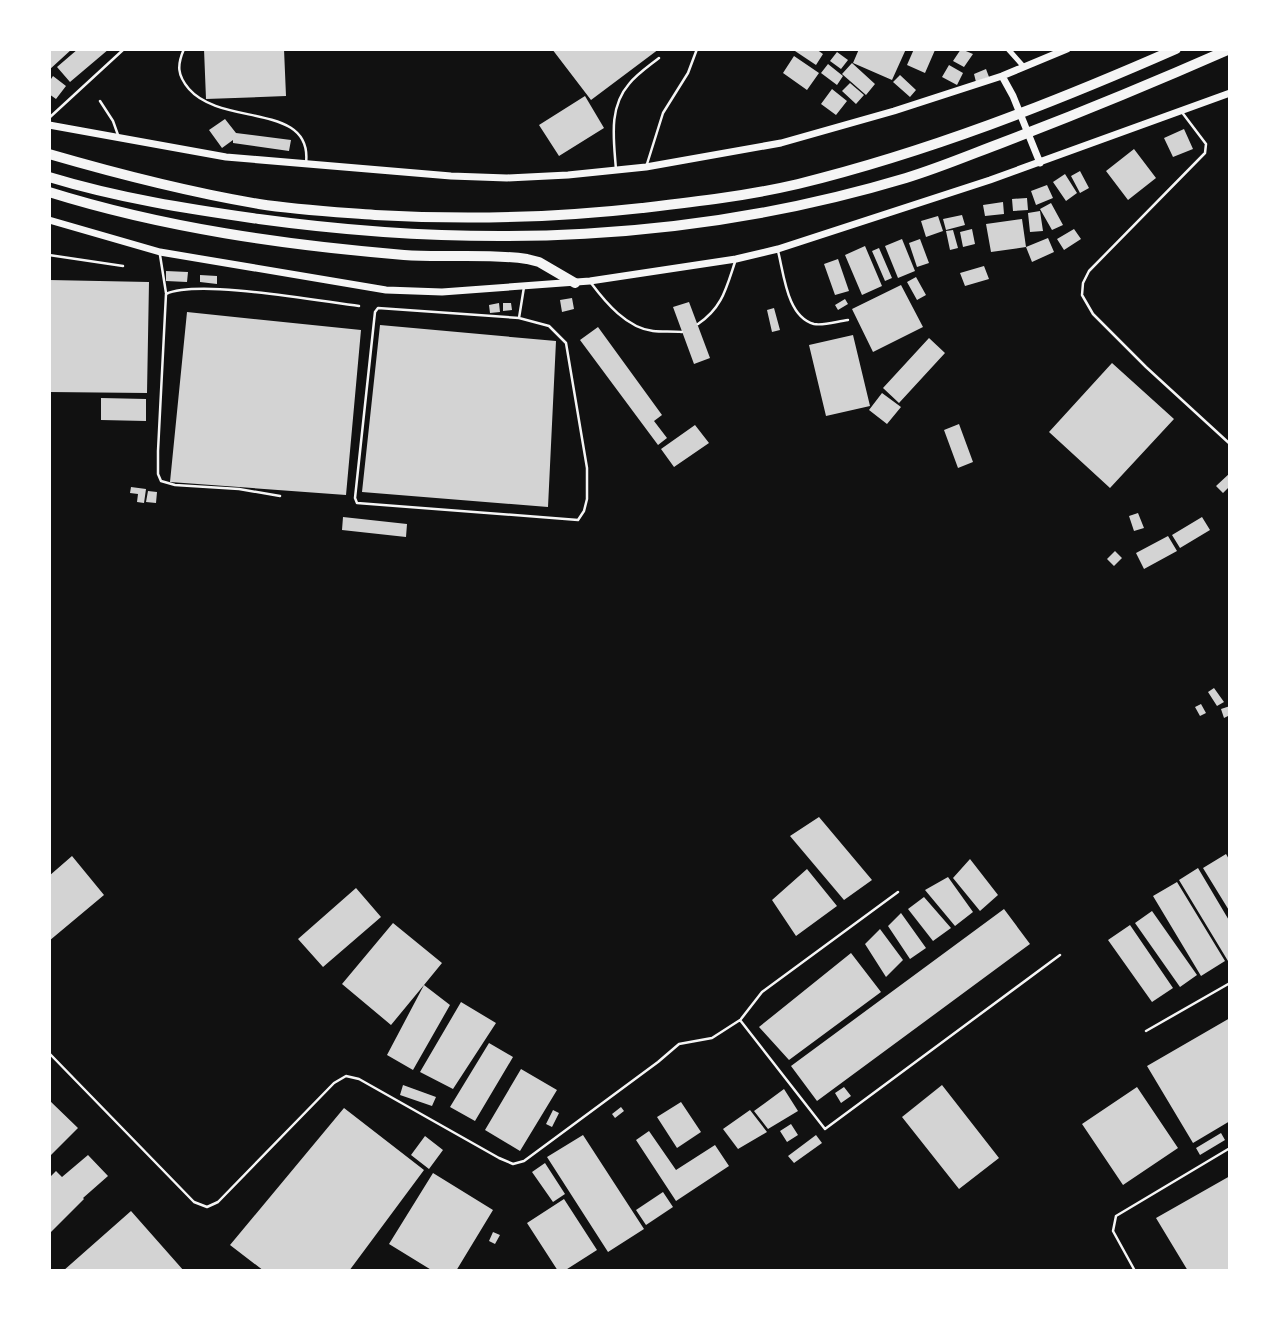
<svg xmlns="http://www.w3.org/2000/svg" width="1279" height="1320" viewBox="0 0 1279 1320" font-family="'Public Sans',sans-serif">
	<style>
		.building { fill: #d3d3d3 }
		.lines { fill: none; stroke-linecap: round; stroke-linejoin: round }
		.service { stroke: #f5f5f5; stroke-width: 2.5 }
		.minor { stroke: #f5f5f5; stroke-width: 5 }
		.tertiary { stroke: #f5f5f5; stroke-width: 7 }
		.motorway { stroke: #f5f5f5; stroke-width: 10 }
	</style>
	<rect width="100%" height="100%" fill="#111"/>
	<!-- building -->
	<path class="building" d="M49 49H72L49 70Z
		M78 49H109L70 82 57 67Z
		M204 49H284L286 96 206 99Z
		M552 49H659L591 100Z
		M792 49H816L823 54 816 65Z
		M859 49H906L892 80 853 63Z
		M914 49 935 50 925 73 907 65Z
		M961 49 973 54 964 67 953 61Z
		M837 52 848 60 841 69 830 61Z
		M794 56 819 73 807 90 783 73Z
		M852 63 875 84 866 95 842 74Z
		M828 64 843 76 837 85 821 73Z
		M949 65 963 73 957 85 942 77Z
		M986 69 989 77 976 82 974 74Z
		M900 75 916 90 910 97 893 82Z
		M53 76 66 86 56 99 49 94V82Z
		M850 83 864 95 856 104 842 91Z
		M832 89 847 101 836 115 821 104Z
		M585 96 604 128 559 156 539 125Z
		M225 119 236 133 291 140 289 151 233 143V140L222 148 209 130Z
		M1184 129 1193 149 1173 157 1164 138Z
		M1134 149 1156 178 1128 200 1106 171Z
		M1080 171 1089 188 1080 193 1071 176Z
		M1065 174 1077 193 1066 201 1053 182Z
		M1047 185 1053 198 1036 205 1031 191Z
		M1027 198 1028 210 1013 211 1012 199Z
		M1003 202 1004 214 985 216 983 205Z
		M1051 203 1063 225 1052 230 1040 209Z
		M1040 211 1043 231 1030 232 1028 213Z
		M962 215 965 225 946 230 943 219Z
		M938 216 943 231 926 237 921 221Z
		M1022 219 1026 247 991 252 986 224Z
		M972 229 975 244 963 247 960 232Z
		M1074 229 1081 239 1064 250 1057 239Z
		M953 230 958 248 950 250 946 231Z
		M1048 238 1054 252 1032 262 1026 247Z
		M902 239 915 271 898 278 885 246Z
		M920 239 929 263 917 267 909 243Z
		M865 246 882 286 862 295 845 255Z
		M879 248 892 278 885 281 872 251Z
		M838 259 849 291 835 295 824 264Z
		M984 266 989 279 965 286 960 273Z
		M166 271 188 272 187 282 166 281Z
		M200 275 217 276V284L200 282Z
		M916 277 926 295 917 300 907 282Z
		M49 280 149 282 147 393 49 392Z
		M901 285 923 327 873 352 852 309Z
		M572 298 574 309 562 312 560 300Z
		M845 299 848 304 838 310 835 305Z
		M689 302 710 358 694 364 673 307Z
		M499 303 500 312 490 313 489 305Z
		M503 303H511L512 310 503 311Z
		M774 308 780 330 772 332 767 310Z
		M187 312 361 330 346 495 170 482Z
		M380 325 556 341 548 507 362 492Z
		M598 327 662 415 654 421 667 438 658 445 580 340Z
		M853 335 870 406 826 416 809 345Z
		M929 338 945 353 899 403 883 388Z
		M1112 363 1174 419 1110 488 1049 432Z
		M882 393 901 407 887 424 869 410Z
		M101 398 146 399V421L101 420Z
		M959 424 973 462 958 468 944 430Z
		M695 425 709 443 674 467 661 449Z
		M1230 473V486L1223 493 1216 486Z
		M131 487 146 489 144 503 137 502 138 494 130 493Z
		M148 491 157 492 156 503 146 502Z
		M1138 513 1144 528 1134 531 1129 516Z
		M343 517 407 524 406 537 342 530Z
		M1202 517 1210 530 1180 548 1172 535Z
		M1168 536 1177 551 1144 569 1136 553Z
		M1115 551 1122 558 1114 566 1107 559Z
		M1214 688 1224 702 1217 706 1208 692Z
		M1201 704 1206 713 1200 716 1195 707Z
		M1230 706V715L1224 718 1221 709Z
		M819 817 872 880 844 900 790 836Z
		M1226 854 1230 861V912L1203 868Z
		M72 856 104 895 49 941V876Z
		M970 859 998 895 980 911 953 878Z
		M1198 868 1230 922V960L1228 961 1179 880Z
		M807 869 837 906 796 936 772 900Z
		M948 877 973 912 955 926 925 890Z
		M1177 882 1225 961 1201 976 1153 896Z
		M356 888 381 917 323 967 298 939Z
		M924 897 951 928 933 941 908 909Z
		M1004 909 1030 944 817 1101 791 1066Z
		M1152 911 1197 975 1180 987 1135 923Z
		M901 913 926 948 910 959 888 926Z
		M393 923 442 963 424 985 450 1005 413 1070 387 1055 424 985 391 1025 342 984Z
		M1130 925 1173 988 1152 1002 1108 940Z
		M880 929 903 960 886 977 865 944Z
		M851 953 881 992 789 1060 759 1027Z
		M461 1002 496 1023 453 1089 420 1072Z
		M1230 1018V1121L1193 1143 1147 1066Z
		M489 1043 513 1057 475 1121 450 1107Z
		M521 1069 557 1090 520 1151 485 1130Z
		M403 1085 436 1097 432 1106 400 1095Z
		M942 1085 999 1158 959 1189 902 1117Z
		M844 1087 851 1096 841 1103 835 1093Z
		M1137 1087 1178 1148 1123 1185 1082 1124Z
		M784 1089 798 1111 768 1129 754 1111Z
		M49 1100 78 1128 49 1157Z
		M681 1102 701 1132 677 1148 657 1117Z
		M621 1107 624 1111 615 1118 612 1114Z
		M344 1108 424 1170 349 1271H264L230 1245Z
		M553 1110 559 1113 552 1127 546 1124Z
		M750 1110 767 1132 738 1149 723 1129Z
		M791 1124 798 1135 787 1142 780 1131Z
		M649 1131 676 1170 715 1145 729 1166 676 1201 636 1140Z
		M1221 1133 1225 1140 1200 1155 1196 1148Z
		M583 1135 644 1229 608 1252 547 1157Z
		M816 1135 822 1143 794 1163 788 1156Z
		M425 1136 443 1150 429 1169 411 1155Z
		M88 1155 108 1176 83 1198 84 1199 49 1234V1178L56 1171 62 1177Z
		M545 1163 565 1194 553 1202 532 1172Z
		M433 1173 493 1210 456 1271H433L389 1244Z
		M1230 1176V1271H1188L1156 1218Z
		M663 1192 673 1207 646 1225 636 1210Z
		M564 1199 597 1250 564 1271H558L527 1223Z
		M131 1211 184 1271H63Z
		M493 1232 500 1235 495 1244 489 1241Z"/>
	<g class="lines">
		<!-- service -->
		<path class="service" d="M184 49C177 65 177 75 189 89 222 127 313 102 306 163
			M100 101 113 121 118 135
			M1181 111 1206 144 1205 153 1089 271 1083 283 1082 295 1093 314 1146 367 1230 444
			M49 118 124 49
			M647 164 663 113 688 73 697 49
			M616 170C614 141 608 108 629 84 637 74 649 66 659 58
			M778 251C784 274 787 317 814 324 824 326 838 321 848 320
			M49 255 123 266
			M160 255 166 293
			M591 283C606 303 627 328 653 331 662 332 672 331 682 332
			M378 308 519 318 549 326 566 343 587 468V499L584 511 578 520 357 503 355 498 375 312Z
			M519 318 524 287
			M698 324C722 308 726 289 735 262
			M280 496 239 489 175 485 161 481 158 474V451L166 294C199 279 318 301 359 306
			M741 1019 762 992 898 892
			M1146 1031 1230 983
			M49 1053 194 1202 207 1207 218 1202 334 1083 346 1076 359 1079 499 1158 513 1164 524 1161 658 1062 679 1044 712 1038 740 1020 825 1129 1060 955
			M1135 1271 1113 1231 1116 1216 1230 1148"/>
		<!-- minor -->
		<path class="minor" d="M1008 49 1023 66"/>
		<!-- tertiary -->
		<path class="tertiary" d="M1002 76 1013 96 1040 163
			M49 125 226 157 451 176 507 178 568 175 646 167 781 143 894 111 1002 76 1067 49
			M49 220 160 252 386 290 442 292 590 281 736 259 778 249 990 180 1230 93"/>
		<!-- motorway -->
		<path class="motorway" d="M49 154C118 174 188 192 259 204 297 210 336 212 375 215 465 220 553 218 642 208 694 202 747 196 798 184 928 152 1053 103 1176 49
			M49 177C118 198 188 209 259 219 478 249 693 242 906 178 939 168 972 154 1004 142 1080 113 1155 82 1230 49
			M49 192C164 228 285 245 404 255 445 258 486 253 527 259L539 262 575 283"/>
	</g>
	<!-- border -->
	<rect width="1279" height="1320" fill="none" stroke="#ffffff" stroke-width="102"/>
</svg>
